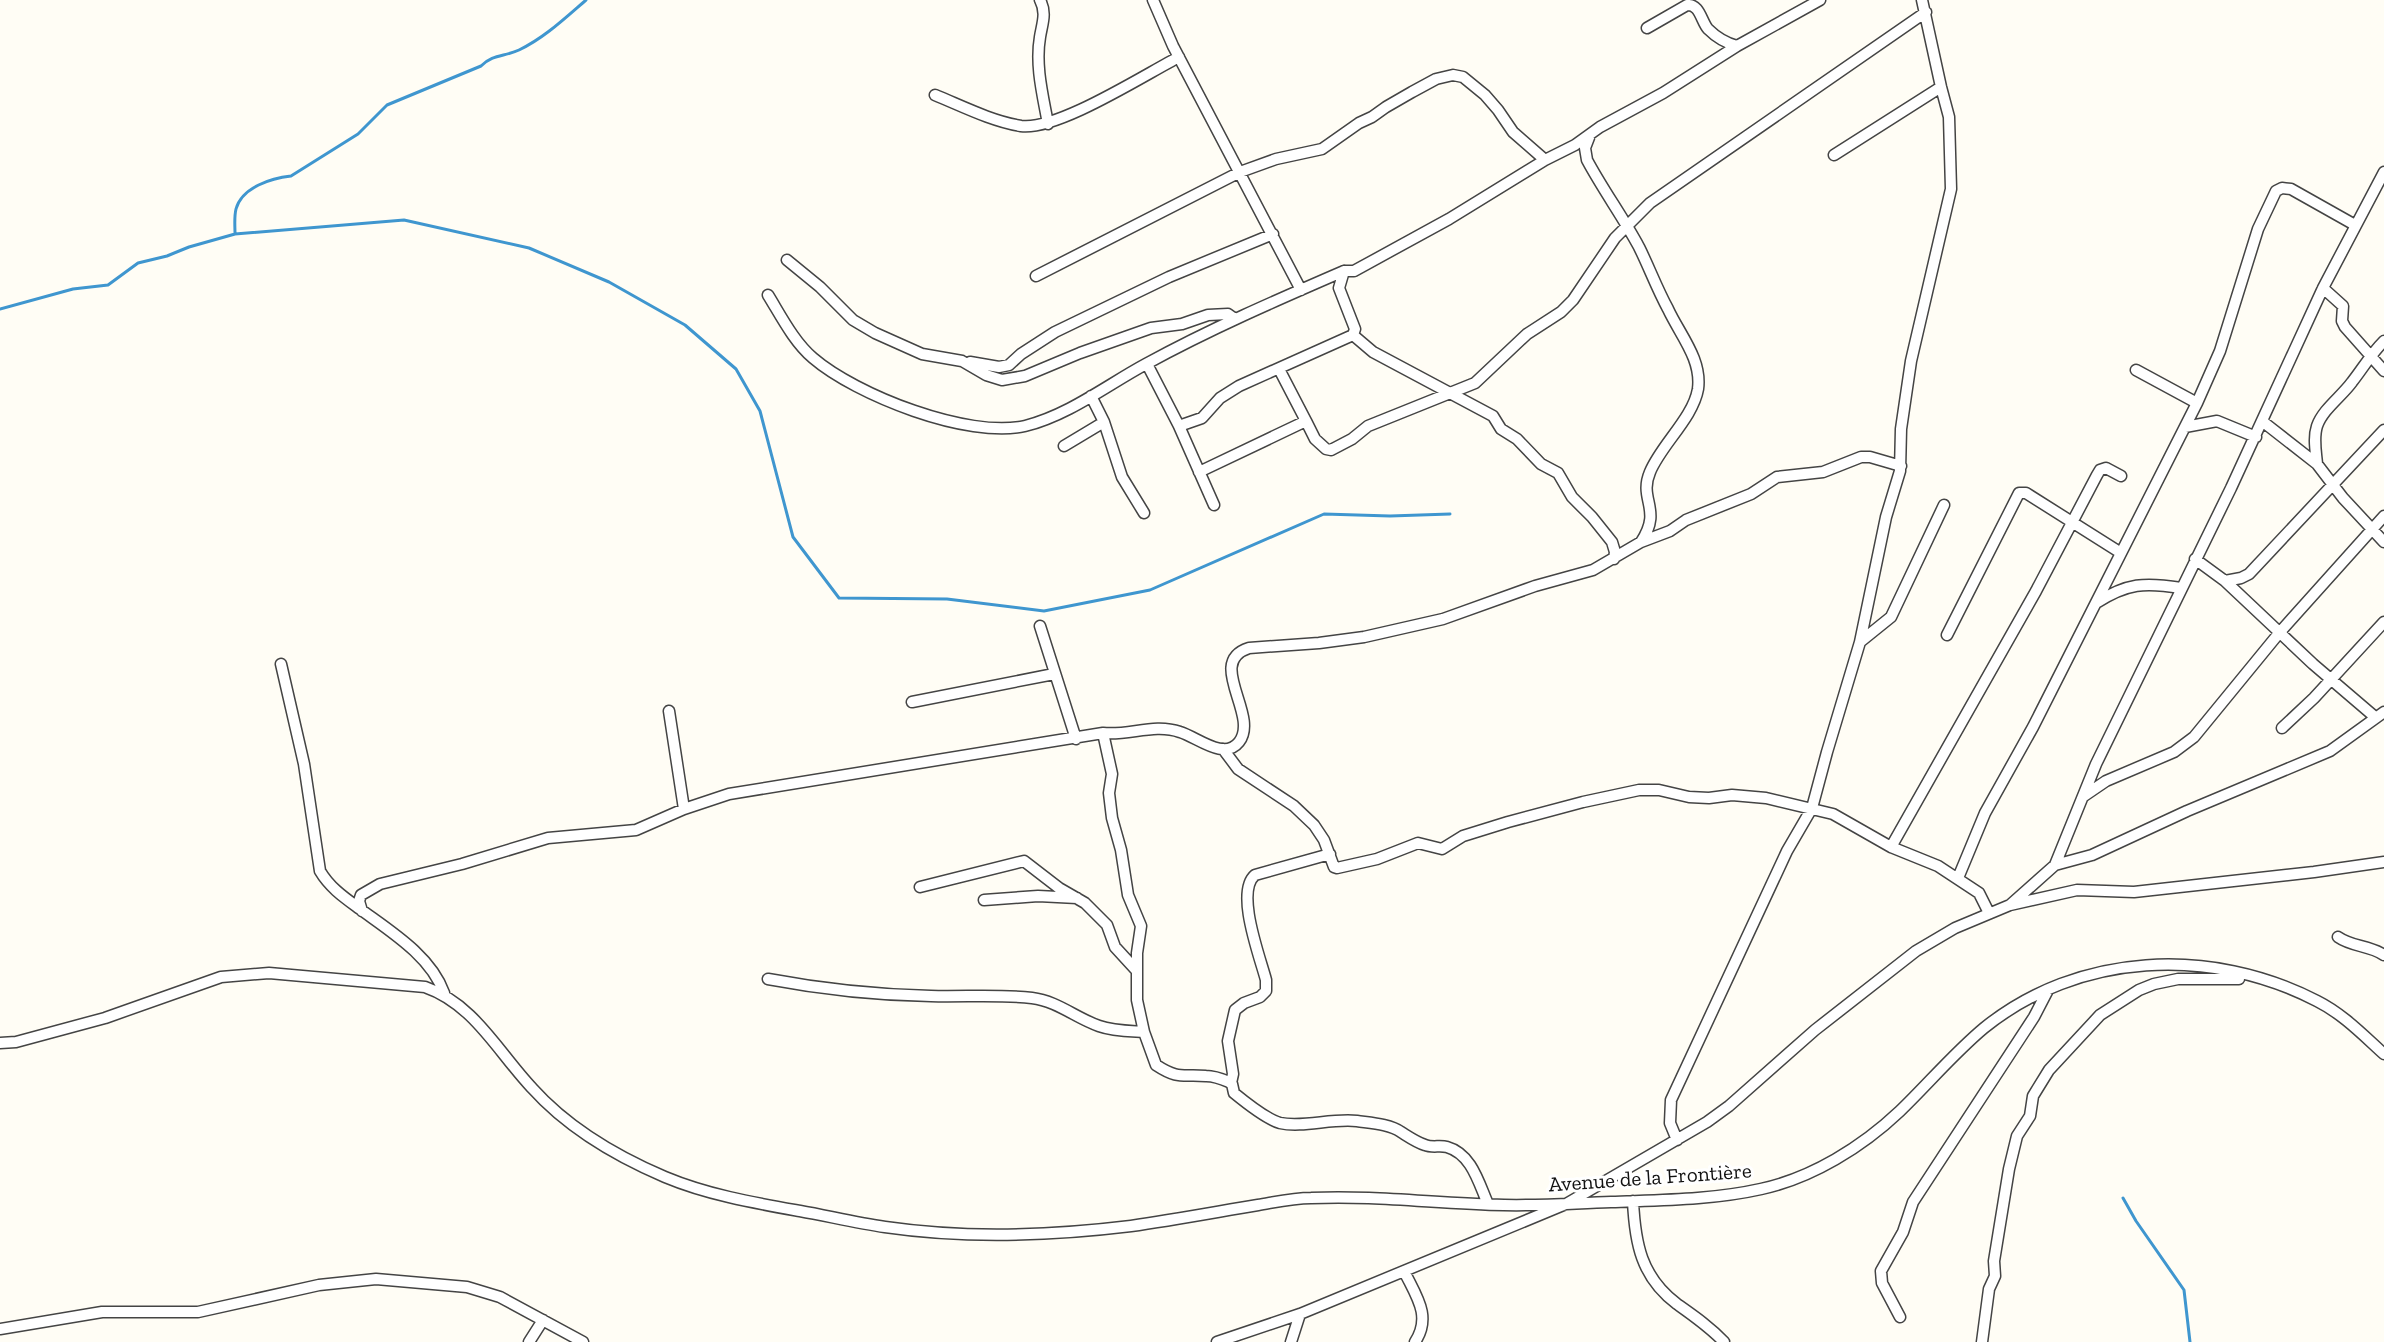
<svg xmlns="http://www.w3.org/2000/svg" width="2384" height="1342" viewBox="0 0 2384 1342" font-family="'Zilla Slab',serif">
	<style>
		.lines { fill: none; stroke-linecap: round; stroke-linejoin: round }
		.stream { stroke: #3f96cf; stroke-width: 3 }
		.minor-casing { stroke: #444; stroke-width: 13 }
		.minor { stroke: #fff; stroke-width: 10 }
		.labels { text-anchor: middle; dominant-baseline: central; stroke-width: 6; stroke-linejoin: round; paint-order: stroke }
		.street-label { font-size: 21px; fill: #111; stroke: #fff }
	</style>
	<rect width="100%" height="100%" fill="#fffdf5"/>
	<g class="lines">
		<!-- stream -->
		<path class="stream" d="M235 234C235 225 234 217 236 209 242 187 272 178 291 176L358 134 387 105 481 66C493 54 504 57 519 50 544 38 564 19 586 0
			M0 309 73 289 108 285 138 263 167 256 189 247 235 234 404 220 529 248 609 282 685 325 736 369 760 411 793 537 839 598 947 599 1044 611 1150 590 1324 514 1390 516 1450 514
			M2123 1198 2136 1221 2184 1290 2190 1342"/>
		<!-- minor casing -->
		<g class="minor-casing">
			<path id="minor" d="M1040 0C1047 13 1042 24 1040 37 1035 66 1043 96 1048 124
				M1153 0 1173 46 1301 290
				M1647 28 1687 5C1700 4 1701 21 1708 29 1716 37 1726 43 1737 46
				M935 95C962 106 991 121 1021 126 1057 131 1144 75 1179 57
				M1590 135 1585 148 1587 160C1603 190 1623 217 1639 247 1649 267 1657 289 1668 309 1680 335 1702 359 1698 389 1693 418 1661 445 1650 472 1638 500 1663 509 1641 542
				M1834 155 1941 87
				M787 260 820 287 853 320 875 333 922 354 962 361 986 375 1002 380 1025 376 1080 353 1151 328 1182 324 1208 315 1228 314 1235 319
				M1036 276 1240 172 1276 159 1322 149 1359 123 1372 117 1386 107 1412 92 1436 79 1453 75 1463 77 1485 95 1498 110 1513 132 1545 160
				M2323 288 2343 306 2342 321 2345 327 2384 371
				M768 295C781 316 794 342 813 358 856 395 968 439 1025 426 1069 415 1107 385 1146 364 1210 329 1277 300 1344 271H1354L1449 219 1545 160 1575 145 1600 127 1663 93 1737 46 1820 0
				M1353 335 1373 352 1493 416 1501 429 1517 439 1541 464 1558 473 1572 497 1592 517 1612 542 1615 552 1614 559
				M970 362 999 367 1009 365 1021 354 1055 332 1169 277 1273 234
				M1147 364 1179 426 1214 505
				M1279 369 1306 421
				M2136 370 2197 403
				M1091 396 1104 422 1122 477 1144 513
				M2262 421 2317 464 2343 498 2384 542
				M1179 426 1202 418 1220 398 1239 386 1353 335 1355 329 1339 288 1344 271
				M2185 427 2217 421 2256 437
				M1064 446 1104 422
				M2317 464C2316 452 2313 438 2317 426 2323 409 2342 396 2352 382 2363 368 2371 354 2384 341
				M1199 472 1306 421 1315 439 1326 449 1331 450 1352 439 1368 426 1475 383 1527 334 1561 312 1573 300 1615 238 1650 203 1926 12
				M2195 559 2225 581 2313 664 2375 717
				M2225 581 2241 578 2249 574 2384 430
				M2096 603C2127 583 2145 582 2181 588
				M1040 626 1076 739
				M1947 635 2019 493H2026L2121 553
				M1860 642 1891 617 1944 505
				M281 664 304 764 320 871C330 888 345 898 360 909 390 931 431 956 444 993
				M912 702 1054 674
				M669 711 684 809
				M2282 728 2314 698 2384 622
				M1103 733 1112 774 1109 793 1112 818 1121 850 1128 895 1141 926 1137 953V1000L1144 1032 1156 1065C1179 1080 1182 1074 1206 1076 1214 1076 1222 1079 1229 1082L1232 1084 1234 1093C1245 1102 1266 1119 1280 1123 1303 1128 1332 1118 1357 1121 1371 1123 1390 1124 1401 1132 1409 1137 1416 1142 1425 1145 1432 1148 1440 1145 1447 1147 1472 1154 1479 1184 1488 1204
				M1223 749 1238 769 1294 806 1314 825 1324 840 1334 867 1337 868 1377 859 1418 843 1442 849 1463 836 1508 822 1583 802 1639 790H1659L1689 797 1709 798 1732 795 1766 798 1833 814 1891 847 1938 866 1979 893 1989 913
				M2084 796 2106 781 2174 752 2194 737 2280 632 2384 516
				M1891 847 2036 591 2097 475 2100 470 2106 468 2121 476
				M2055 865 2096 764 2231 488 2323 288 2384 172
				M1958 878 1985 813 2033 727 2197 403 2220 351 2258 229 2276 191 2282 188 2291 189 2355 225
				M920 887 1024 861 1059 888 1085 903 1107 925 1115 947 1137 971
				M984 900 1038 896 1077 898
				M2010 905 2077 890 2134 892 2314 872 2384 862
				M362 911 359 901 361 895 380 884 462 864 548 838 636 830 684 809 729 794 1103 733C1129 736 1154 723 1180 732 1197 737 1224 761 1239 742 1260 715 1205 662 1249 648L1319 643 1364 637 1443 619 1535 586 1593 570 1641 542 1670 531 1686 520 1751 494 1777 477 1823 472 1861 457H1870L1901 466
				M2338 937C2352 947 2369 945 2384 955
				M768 979C821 989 877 995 931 996 965 997 999 994 1032 998 1057 1001 1076 1018 1099 1026 1113 1031 1129 1031 1144 1032
				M0 1043 16 1042 105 1018 221 977 269 973 425 987C474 1004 498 1052 532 1088 567 1127 618 1157 665 1177 708 1195 755 1203 800 1211 828 1216 857 1223 885 1227 967 1239 1049 1236 1131 1226 1173 1220 1216 1212 1258 1205 1276 1202 1293 1198 1311 1198 1375 1195 1440 1204 1504 1205 1540 1206 1576 1203 1611 1202 1661 1200 1712 1200 1761 1189 1812 1178 1862 1147 1900 1111 1928 1084 1954 1053 1984 1028 2078 952 2211 946 2317 1001 2343 1014 2363 1035 2384 1054
				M1231 1083 1233 1074 1228 1041 1235 1010 1244 1003 1260 997 1266 991V980C1260 957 1235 892 1255 875L1330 854
				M1677 1140 1670 1123 1671 1100 1787 851 1812 808 1827 752 1860 642 1886 517 1900 471 1901 429 1911 361 1951 189 1949 117 1941 87 1922 0
				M1633 1201C1635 1243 1641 1277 1677 1304 1694 1316 1710 1327 1724 1342
				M1404 1271C1416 1296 1432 1316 1415 1342
				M1900 1317 1882 1283 1881 1271 1903 1232 1913 1202 2034 1017 2048 990
				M0 1329 102 1312H198L319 1285 376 1279 467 1287 500 1297 583 1342
				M529 1342 543 1320
				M1217 1342 1300 1314 1566 1204 1707 1122 1729 1106 1815 1030 1916 951 1955 928 2010 905 2055 865 2092 855 2187 811 2330 751 2384 712
				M1291 1342 1300 1314
				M1982 1342 1989 1289 1995 1276 1994 1261 2009 1169 2017 1136 2030 1116 2033 1096 2049 1070 2100 1015 2139 990 2154 984 2178 979H2239"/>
		</g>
		<!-- minor -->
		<use href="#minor" class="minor"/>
	</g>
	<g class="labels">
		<!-- street labels -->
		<g class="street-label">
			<text transform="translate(1650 1177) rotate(-4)">Avenue de la Frontière</text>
		</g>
	</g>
</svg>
